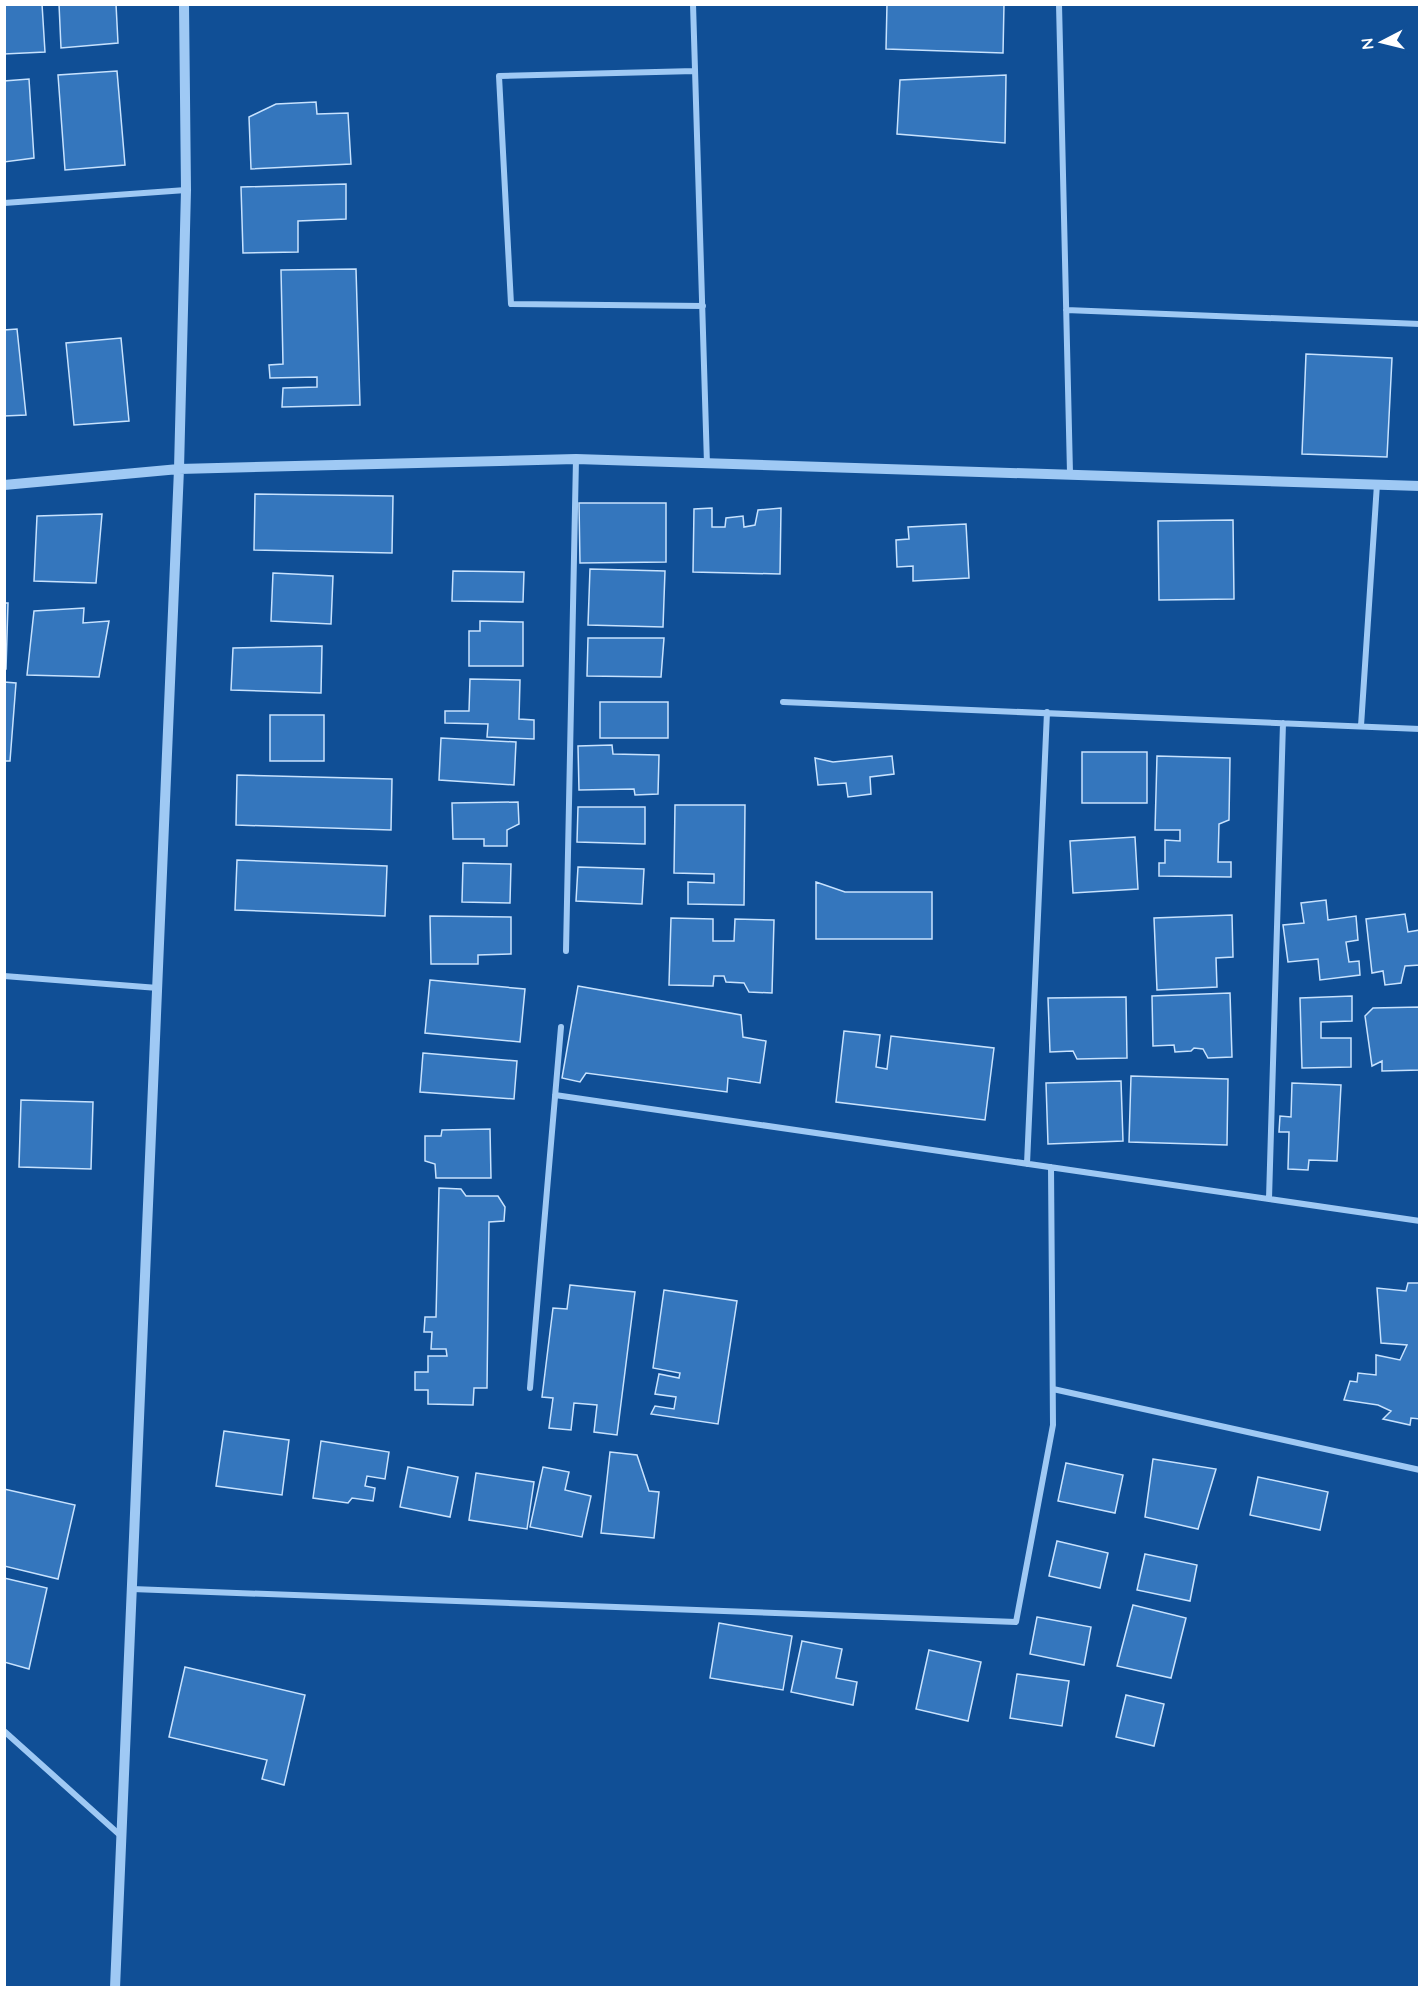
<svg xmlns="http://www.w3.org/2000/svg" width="1424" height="1992" viewBox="0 0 1424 1992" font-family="Quicksand,sans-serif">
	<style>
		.building { fill: #3476bd; stroke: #c7e2fe; stroke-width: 1.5 }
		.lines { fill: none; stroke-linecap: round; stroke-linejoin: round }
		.minor { stroke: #9fc9f4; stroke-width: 6 }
		.tertiary { stroke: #9fc9f4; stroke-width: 10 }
	</style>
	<rect width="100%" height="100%" fill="#104f96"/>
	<!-- building -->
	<path class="building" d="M4 4H42L45 52 4 54Z
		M59 4H116L118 43 61 48Z
		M887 4H1004L1003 53 886 49Z
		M117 71 125 165 65 170 58 75Z
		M1006 75 1005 143 897 134 900 80Z
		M29 79 34 158 4 162V81Z
		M316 102 317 114 348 113 351 164 251 169 249 117 276 104Z
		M346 184V219L298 221V252L243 253 241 187Z
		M356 269 360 405 282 407 283 388 317 387V377L270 378 269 365 283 364 281 270Z
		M17 329 26 415 4 416V330Z
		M121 338 129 421 74 425 66 343Z
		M1306 354 1392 358 1387 457 1302 454Z
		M255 494 393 496 392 553 254 550Z
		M579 503H666V562L580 563Z
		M712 508V527H725L726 518 743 516 744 527 755 525 758 510 781 508 780 574 693 572 694 509Z
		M102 514 96 583 34 581 37 516Z
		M1233 520 1234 599 1159 600 1158 521Z
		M966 524 969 578 913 581V566L897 567 896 540 909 539 908 527Z
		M590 569 665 571 663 627 588 625Z
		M453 571 524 572 523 602 452 601Z
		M273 573 333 576 331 624 271 621Z
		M4 603H8L6 669H4Z
		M84 608 83 623 109 621 99 677 27 675 34 611Z
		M480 621 523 622V666H469V631H480Z
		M588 638H664L661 677 587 676Z
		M322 646 321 693 231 690 233 648Z
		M470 679 520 680 519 719 534 720V739L487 737 488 724 445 723V711H469Z
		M4 682 16 683 10 761H4Z
		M600 702H668V738H600Z
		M270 715H324V761H270Z
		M441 738 516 742 514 785 439 780Z
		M612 745 613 754 659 755 658 794 635 795 634 789 579 790 578 746Z
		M1082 752H1147V803H1082Z
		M892 756 894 774 870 777 871 794 848 797 846 783 818 785 815 758 833 762Z
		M1157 756 1230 758 1229 820 1219 824 1218 862H1231V877L1159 876V863H1165V840L1180 841V830H1155Z
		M237 775 392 779 391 830 236 825Z
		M518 802 519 824 507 830V846H484V839H453L452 803Z
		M675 805H745L744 905 688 904V882L714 883V874L674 873Z
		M578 807H645V844L577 842Z
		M1135 837 1138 889 1073 893 1070 841Z
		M237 860 387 866 385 916 235 910Z
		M463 863 511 864 510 903 462 902Z
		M578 867 644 869 642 904 576 901Z
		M816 882 845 892H932V939H816Z
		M1326 900 1328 920 1356 916 1358 940 1346 942 1349 962 1359 961 1360 975 1320 980 1318 959 1288 962 1283 925 1304 923 1301 903Z
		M1405 914 1408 932 1420 930V965L1405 966 1401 983 1385 985 1383 971 1372 973 1366 919Z
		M1232 915 1233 957 1216 958 1217 987 1157 990 1154 918Z
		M430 916 511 917V954L478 955V964H431Z
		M671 918 713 919V941H734L735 919 774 920 772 993 749 992 744 983 726 982 724 976H714L713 986 669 985Z
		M430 980 525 989 520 1042 425 1033Z
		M578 986 741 1015 743 1037 766 1041 760 1083 728 1078 727 1092 586 1073 580 1082 562 1078Z
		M1230 993 1232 1057 1208 1058 1203 1049 1194 1048 1191 1051 1175 1052 1174 1045 1153 1046 1152 996Z
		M1352 996V1021L1321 1022V1038H1351V1067L1302 1068 1300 998Z
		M1126 997 1127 1058 1077 1059 1073 1051 1050 1052 1048 998Z
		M1420 1007V1070L1382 1071V1061L1372 1066 1365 1016 1373 1008Z
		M844 1031 880 1035 876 1067 887 1069 891 1036 994 1048 985 1120 836 1102Z
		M423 1053 517 1061 514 1099 420 1092Z
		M1131 1076 1228 1079 1227 1145 1129 1142Z
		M1121 1081 1123 1141 1048 1144 1046 1083Z
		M1292 1083 1341 1085 1337 1161 1309 1160 1308 1170 1288 1169 1289 1132H1279L1280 1116 1291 1117Z
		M21 1100 93 1102 91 1169 19 1167Z
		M490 1129 491 1178H436L435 1164 425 1161V1136H441L442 1130Z
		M439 1188 461 1189 466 1196H498L505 1207 504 1221 489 1222 487 1388H474L473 1405 428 1404V1390H415V1372H428V1356H447L446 1349H431L432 1332H424L425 1317H436Z
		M1408 1283H1420V1419L1411 1418 1410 1425 1383 1419 1391 1411 1378 1405 1344 1400 1350 1381 1357 1382 1358 1373 1376 1375V1355L1400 1360 1407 1345 1381 1343 1377 1288 1406 1291Z
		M570 1285 635 1292 617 1435 594 1432 597 1405 574 1403 571 1430 549 1428 553 1398 542 1397 553 1308 567 1309Z
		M664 1290 737 1301 718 1424 651 1414 655 1406 674 1409 676 1397 655 1394 659 1374 679 1378 680 1373 653 1368Z
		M224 1431 289 1440 282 1495 216 1486Z
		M321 1441 389 1452 385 1479 367 1476 365 1486 375 1488 373 1501 352 1498 348 1503 313 1498Z
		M610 1452 637 1455 649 1491 659 1492 654 1538 601 1533Z
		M1153 1459 1216 1469 1198 1529 1145 1517Z
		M1066 1463 1123 1475 1115 1513 1058 1501Z
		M408 1467 458 1477 450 1517 400 1507Z
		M543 1467 569 1472 565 1490 591 1496 582 1537 530 1527Z
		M476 1473 534 1482 527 1529 469 1520Z
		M1258 1477 1328 1492 1320 1530 1250 1515Z
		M4 1489 75 1505 58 1579 4 1566Z
		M1057 1541 1108 1553 1100 1588 1049 1576Z
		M1145 1554 1197 1565 1190 1601 1137 1590Z
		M4 1578 47 1588 29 1669 4 1662Z
		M1133 1605 1186 1618 1171 1678 1117 1666Z
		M1037 1617 1091 1627 1084 1665 1030 1654Z
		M719 1623 792 1636 783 1690 710 1678Z
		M802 1641 842 1649 836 1678 857 1682 853 1705 791 1692Z
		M929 1650 981 1662 968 1721 916 1709Z
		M185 1667 305 1695 284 1785 262 1779 267 1760 169 1737Z
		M1017 1674 1069 1681 1062 1726 1010 1718Z
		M1126 1695 1164 1704 1154 1746 1116 1737Z"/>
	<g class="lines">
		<!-- minor -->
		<path class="minor" d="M693 4 707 464
			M1059 4 1070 473
			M695 71 499 76 511 304 703 306
			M4 203 186 190
			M1066 310 1420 324
			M783 702 1420 729
			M1361 726 1377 484
			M566 951 576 459
			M4 976 158 988
			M555 1095 1420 1221
			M1027 1164 1047 712
			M1269 1199 1283 723
			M530 1388 561 1027
			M1053 1389 1420 1470
			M132 1589 1016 1622 1053 1425 1051 1167
			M4 1731 121 1836"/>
		<!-- tertiary -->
		<path class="tertiary" d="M4 485 179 469 576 459 1420 486
			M115 1988 179 469 186 190 184 4"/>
	</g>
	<!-- border -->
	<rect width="1424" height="1992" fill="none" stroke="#ffffff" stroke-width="12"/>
	<!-- north arrow -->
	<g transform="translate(1382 42) rotate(263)" stroke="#104f96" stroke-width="4.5" paint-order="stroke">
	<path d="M0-4.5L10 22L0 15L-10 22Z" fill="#ffffff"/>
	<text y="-9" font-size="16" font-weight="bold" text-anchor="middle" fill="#ffffff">N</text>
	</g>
</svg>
